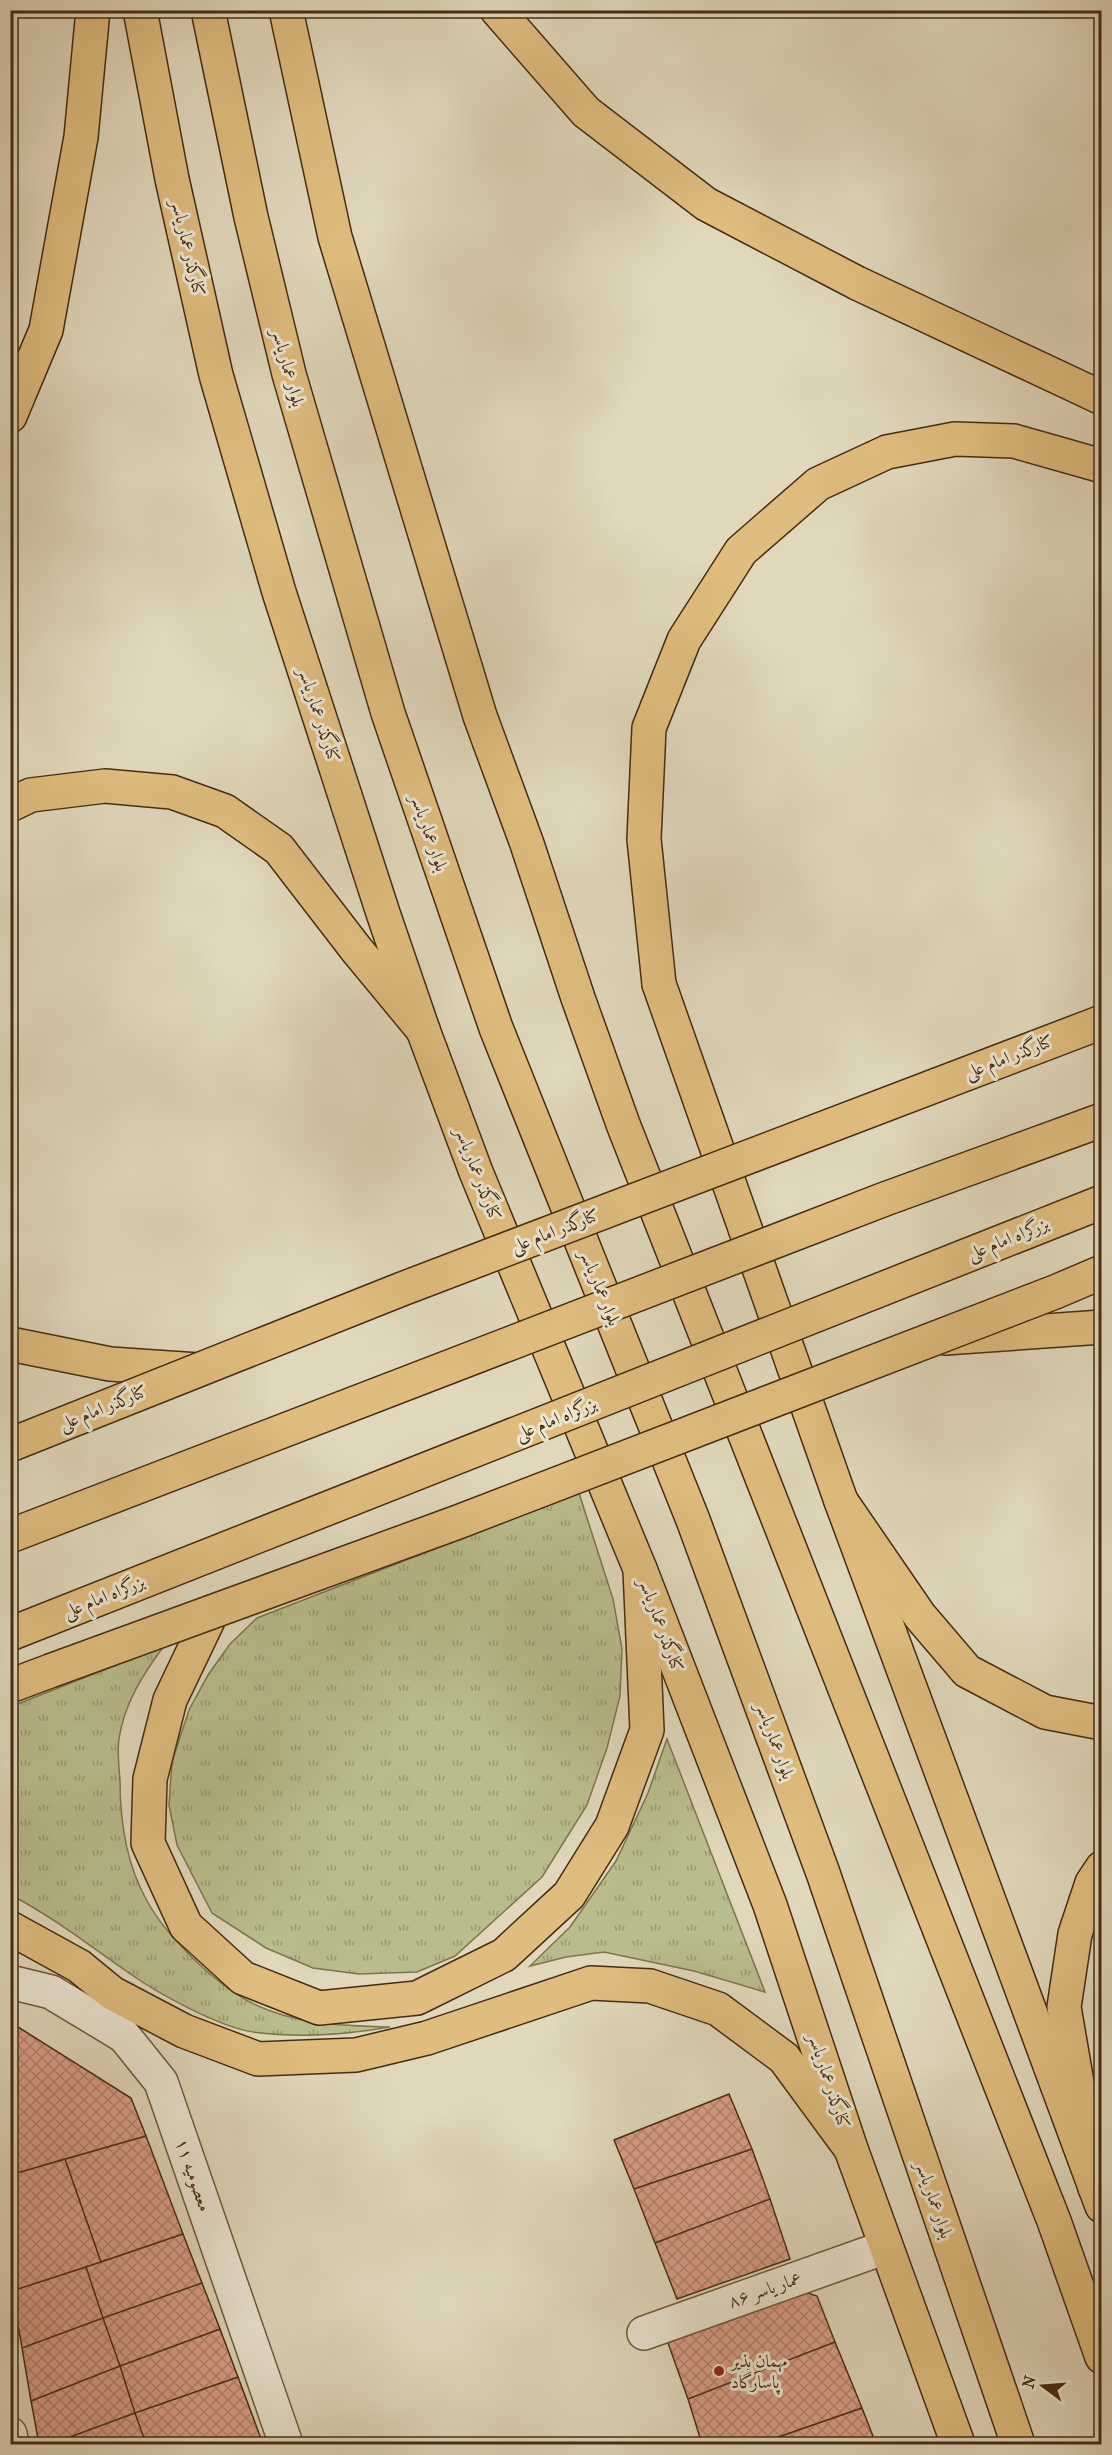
<svg xmlns="http://www.w3.org/2000/svg" width="1112" height="2455" viewBox="0 0 1112 2455" font-family="'IM FELL French Canon',Amiri,serif">
	<style>
		.grass { fill: url(#grass-tufts); stroke: #7f744e; stroke-width: 1.5 }
		.building { fill: url(#building-cross-hatch); stroke: #452c11; stroke-width: 1.5 }
		.lines { fill: none; stroke-linecap: round; stroke-linejoin: round }
		.minor-casing { stroke: #6c573c; stroke-width: 36 }
		.major-casing { stroke: #452c11; stroke-width: 36 }
		.highway-casing { stroke: #452c11; stroke-width: 36 }
		.minor { stroke: #ebe5d3; stroke-width: 33 }
		.major { stroke: #e0bc7e; stroke-width: 33 }
		.highway { stroke: #e0bc7e; stroke-width: 33 }
		.highway-bridge-casing { stroke: #452c11; stroke-width: 36; stroke-linecap: butt }
		.highway-bridge { stroke: #e0bc7e; stroke-width: 33 }
		.poi-dot { fill: #8f2418; stroke: #ebe5d3; stroke-width: 2 }
		.labels { text-anchor: middle; dominant-baseline: central; stroke-width: 6; stroke-linejoin: round; paint-order: stroke }
		.street-label { font-size: 18px; fill: #452c11; stroke: #ebe5d3 }
		.poi-label { font-size: 18px; fill: #452c11; stroke: #ebe5d3; text-anchor: start }
	</style>
	<defs>
		<pattern id="grass-tufts" width="24" height="20" patternUnits="userSpaceOnUse" patternTransform="scale(1.5)"><rect width="24" height="20" fill="#b9bc8c"/><path d="M3 7l-1-3M5 7V3M7 7l1-3M15 17l-1-3M17 17v-4M19 17l1-3" fill="none" stroke="#989971"/></pattern>
		<pattern id="building-cross-hatch" width="8" height="8" patternUnits="userSpaceOnUse" patternTransform="scale(1.5)"><rect width="8" height="8" fill="#da9e87"/><path d="M0 0l8 8M0 8l8-8" fill="none" stroke="#b3816d"/></pattern>
	</defs>
	<rect width="100%" height="100%" fill="#e0d7bc"/>
	<filter id="stains"><feTurbulence type="fractalNoise" baseFrequency=".00333" numOctaves="4"/><feColorMatrix values="0 0 0 0 .2 0 0 0 0 .09 0 0 0 0 .02 0 0 0 .5 -.17"/></filter>
	<radialGradient id="worn" r=".72"><stop offset=".6" stop-color="#630" stop-opacity="0"/><stop offset="1" stop-color="#630" stop-opacity=".3"/></radialGradient>
	<!-- grass -->
	<path class="grass" d="M579 1493 613 1599 622 1649 620 1696 607 1748 587 1805 542 1877 455 1956 417 1972 359 1974 313 1968 266 1948 212 1913 177 1845 169 1805 172 1762 189 1710 208 1675 230 1644 257 1618Z
		M164 1646C143 1674 124 1704 119 1739 117 1752 119 1767 120 1780 120 1820 126 1863 146 1899 165 1935 212 1981 248 2001 291 2024 342 2026 390 2027 345 2035 298 2038 253 2032 219 2027 157 1993 129 1973 90 1946 53 1917 11 1895L10 1707Z
		M667 1739 765 1992 694 1971 604 1952 566 1957 530 1966 570 1927 616 1861 648 1793Z"/>
	<!-- building -->
	<path class="building" d="M10 2022 131 2098 146 2136 10 2175Z
		M729 2094 752 2149 634 2189 614 2140Z
		M146 2136 183 2234 101 2262 65 2159Z
		M752 2149 770 2199 655 2243 634 2189Z
		M65 2159 101 2262 12 2291 10 2175Z
		M770 2199 790 2259 677 2299 655 2243Z
		M183 2234 202 2283 103 2318 86 2267Z
		M86 2267 103 2318 22 2348 12 2291Z
		M202 2283 220 2329 120 2366 103 2318Z
		M798 2290 817 2296 835 2342 688 2399 668 2343Z
		M103 2318 120 2366 31 2401 22 2348Z
		M220 2329 238 2377 135 2413 120 2366Z
		M835 2342 862 2408 758 2444H702L688 2399Z
		M120 2366 135 2413 51 2444H39L31 2401Z
		M238 2377 263 2444H146L135 2413Z
		M862 2408 876 2444H758Z
		M135 2413 146 2444H51Z"/>
	<g class="lines">
		<!-- minor casing -->
		<g class="minor-casing">
			<path id="minor" d="M10 1982 51 1992 124 2036 161 2082 286 2444
				M644 2333 886 2247
				M10 2434 12 2444"/>
		</g>
		<!-- major casing -->
		<g class="major-casing">
			<path id="major" d="M140 10 172 179 216 375 279 592 383 913 423 1030 476 1172 640 1569 770 1905 851 2149 958 2444
				M208 10 251 217 289 374 388 713 496 1028 693 1520 823 1873 1018 2444
				M286 10 335 237 480 716 527 844 578 998 623 1124 1054 2221 1102 2357
				M659 984 841 1501 1102 2206"/>
		</g>
		<!-- highway casing -->
		<g class="highway-casing">
			<path id="highway" d="M497 10 586 112 706 204 857 283 1102 398
				M10 416 46 330 81 137 93 10
				M10 805 31 795 105 786 172 792 225 811 279 849 356 949 423 1030
				M659 984 644 839 649 728 684 640 741 551 818 484 887 452 955 439 1014 441 1102 466
				M945 1338 1102 1327
				M10 1344 110 1364 198 1370
				M841 1501 920 1616 967 1671 1045 1712 1102 1723
				M212 1612 170 1700 150 1779 148 1843 186 1926 243 1978 319 2008 417 1998 504 1955 569 1895 612 1826 647 1730 640 1569
				M10 1686 50 1671
				M10 1928 79 1966 112 1993 184 2031 258 2059 356 2055 427 2038 591 1983 650 1986 718 2009 784 2058 851 2149
				M1095 2188 1064 2007 1075 1934 1092 1883 1102 1868"/>
		</g>
		<!-- minor -->
		<use href="#minor" class="minor"/>
		<!-- major -->
		<use href="#major" class="major"/>
		<!-- highway -->
		<use href="#highway" class="highway"/>
		<!-- highway-bridge casing -->
		<g class="highway-bridge-casing">
			<path id="highway-bridge" d="M10 1445 402 1289 1102 1022
				M10 1536 885 1199 1102 1120
				M10 1634 1102 1202
				M50 1671 458 1522 1055 1292 1102 1272"/>
		</g>
		<!-- highway-bridge -->
		<use href="#highway-bridge" class="highway-bridge"/>
	</g>
	<!-- markers -->
	<circle class="poi-dot" cx="719" cy="2371" r="6"/>
	<g class="labels">
		<!-- street labels -->
		<g class="street-label">
			<text transform="translate(188 248) rotate(77)">کنارگذر عمار یاسر</text>
			<text transform="translate(288 368) rotate(75)">بلوار عمار یاسر</text>
			<text transform="translate(319 715) rotate(72)">کنارگذر عمار یاسر</text>
			<text transform="translate(429 833) rotate(71)">بلوار عمار یاسر</text>
			<text transform="translate(1009 1057) rotate(-21)">کنارگذر امام علی</text>
			<text transform="translate(478 1174) rotate(69)">کنارگذر عمار یاسر</text>
			<text transform="translate(555 1231) rotate(-21)">کنارگذر امام علی</text>
			<text transform="translate(1008 1239) rotate(-22)">بزرگراه امام علی</text>
			<text transform="translate(600 1288) rotate(68)">بلوار عمار یاسر</text>
			<text transform="translate(103 1408) rotate(-22)">کنارگذر امام علی</text>
			<text transform="translate(556 1419) rotate(-22)">بزرگراه امام علی</text>
			<text transform="translate(104 1597) rotate(-22)">بزرگراه امام علی</text>
			<text transform="translate(661 1625) rotate(70)">کنارگذر عمار یاسر</text>
			<text transform="translate(775 1741) rotate(70)">بلوار عمار یاسر</text>
			<text transform="translate(829 2081) rotate(72)">کنارگذر عمار یاسر</text>
			<text transform="translate(193 2175) rotate(71)">معصومیه ۱۱</text>
			<text transform="translate(934 2200) rotate(71)">بلوار عمار یاسر</text>
			<text transform="translate(765 2290) rotate(-19)">عمار یاسر ۸۶</text>
		</g>
		<!-- poi labels -->
		<g class="poi-label">
			<text x="731" y="2361">مهمان پذیر<tspan x="731" dy="21">پاسارگاد</tspan></text>
		</g>
	</g>
	<!-- margin -->
	<rect width="1112" height="2455" fill="none" stroke="#e0d7bc" stroke-width="36"/>
	<rect x="12" y="12" width="1088" height="2431" fill="none" stroke="#452c11" stroke-width="3"/>
	<rect x="18" y="18" width="1076" height="2419" fill="none" stroke="#452c11" stroke-width="1.5"/>
	<!-- north arrow -->
	<g transform="translate(1043 2386) rotate(286)" stroke="#ebe5d3" stroke-width="4.5" paint-order="stroke">
	<path d="M0-4.5L10 22L0 15L-10 22Z" fill="#452c11"/>
	<text y="-9" font-size="16" font-weight="bold" text-anchor="middle" fill="#452c11">N</text>
	</g>
	<rect width="100%" height="100%" filter="url(#stains)"/>
	<rect width="100%" height="100%" fill="url(#worn)"/>
</svg>
